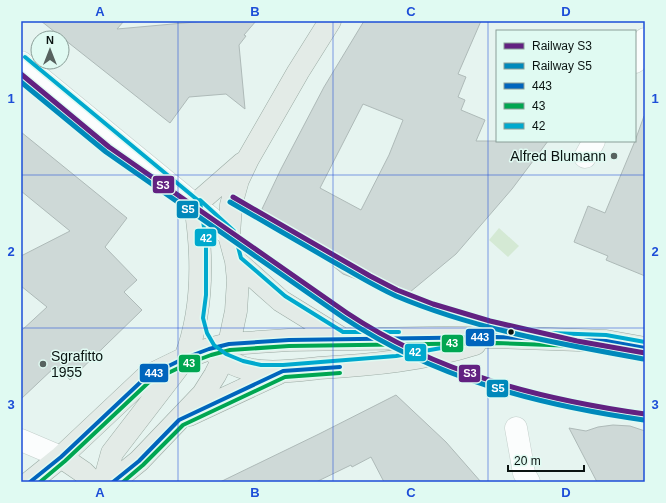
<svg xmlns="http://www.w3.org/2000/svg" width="666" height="503" viewBox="0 0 666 503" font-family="Helvetica,sans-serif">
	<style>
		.green { fill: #d4e9d4 }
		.building { fill: #ced9d7; stroke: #aebab8; fill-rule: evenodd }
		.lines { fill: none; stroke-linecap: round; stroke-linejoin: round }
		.minor-casing { stroke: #c3cfcb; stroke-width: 23 }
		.major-casing { stroke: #9baba4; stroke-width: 23 }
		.minor { stroke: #fbfdfd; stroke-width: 22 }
		.major { stroke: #e3ebe7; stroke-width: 22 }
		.bus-1-casing { stroke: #e0faf2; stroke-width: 7 }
		.bus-2-casing { stroke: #e0faf2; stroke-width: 7 }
		.bus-3-casing { stroke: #e0faf2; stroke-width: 7 }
		.bus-1 { stroke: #0065bd; stroke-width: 4 }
		.bus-2 { stroke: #00a651; stroke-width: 4 }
		.bus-3 { stroke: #00a9ce; stroke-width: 4 }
		.rail-1-casing { stroke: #e0faf2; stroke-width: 8 }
		.rail-2-casing { stroke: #e0faf2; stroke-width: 8 }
		.rail-1 { stroke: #622181; stroke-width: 5 }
		.rail-2 { stroke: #0089bb; stroke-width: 5 }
		.grid { fill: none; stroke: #1d4ed8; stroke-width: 1; stroke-opacity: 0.55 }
		.poi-dot { fill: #57625f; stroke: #e0faf2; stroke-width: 1.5 }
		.bus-dot { fill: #0a1311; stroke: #e0faf2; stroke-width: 1.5 }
		.labels { text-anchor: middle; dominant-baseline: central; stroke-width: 3; stroke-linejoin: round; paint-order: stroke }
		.poi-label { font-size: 14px; fill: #0a1311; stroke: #e0faf2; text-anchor: end }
		.line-badge { stroke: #e0faf2; stroke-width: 1.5 }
		.badge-label { font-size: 11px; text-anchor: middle; font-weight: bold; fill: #fff }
		.neatline { fill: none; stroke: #1d4ed8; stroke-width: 1.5 }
		.grid-label { font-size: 13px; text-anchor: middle; font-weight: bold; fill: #1d4ed8 }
	</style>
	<rect width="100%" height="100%" fill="#e6f4f0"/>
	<!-- green -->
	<path class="green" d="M499 228 519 246 508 257 489 240Z"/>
	<!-- building -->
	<path class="building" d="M41 21H124L117 29 206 21H256L244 35 246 36 239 45 245 109 226 94 189 97 170 123Z
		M364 21H481L458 74 466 77 458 97 465 100 461 110 485 120 476 141H548L512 189 456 254 404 297 343 274 262 209 281 169 324 87ZM363 104 403 120 389 155 361 210 320 188Z
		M644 116H645V276L606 260 608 256 574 242 588 206 605 213 635 141Z
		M21 132 127 218 105 247 137 280 124 292 142 310 70 380 56 366 21 399V331L47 307 21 286V256L70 231 21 191Z
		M396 395 446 442 481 482H384L371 457 352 467 351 465 316 482H220L319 434Z
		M613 425 630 426 645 431V482H597L569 428 586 431 598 427Z"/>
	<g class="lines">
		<!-- minor casing -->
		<g class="minor-casing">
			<path id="minor" d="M21 62 211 218 229 235
				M635 62 645 39
				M585 157 594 141
				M516 428 524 473 529 482
				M21 440 61 457"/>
		</g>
		<!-- major casing -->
		<g class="major-casing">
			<path id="major" d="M236 261 281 301 341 338
				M211 350C225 361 242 370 261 371 280 373 300 370 319 368 372 365 424 360 475 344
				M189 415 279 373
				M61 457 83 472 93 482
				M30 482 61 457 146 377 185 358 209 349 229 344 289 340 497 337 606 341 645 348
				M104 482 112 453 185 358C204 309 203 256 195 205L243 163
				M113 482 139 461 203 394 215 375 223 359 229 344 236 311 238 280 236 261 229 235 231 205 238 180 248 159 298 72 330 21"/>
		</g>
		<!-- minor -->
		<use href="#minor" class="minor"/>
		<!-- major -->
		<use href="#major" class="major"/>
		<!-- bus-1 casing -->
		<g class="bus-1-casing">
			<path id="bus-1" d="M30 482 61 457 146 377 185 358 209 349 229 344 289 340 497 337 606 341 645 348
				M113 482 139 461 179 420 283 371 340 367"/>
		</g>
		<!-- bus-2 casing -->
		<g class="bus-2-casing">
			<path id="bus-2" d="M40 482 65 461 149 382 187 364 211 355 230 350 289 346 497 343 605 347 644 354
				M123 482 143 465 183 425 285 377 340 373"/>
		</g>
		<!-- bus-3 casing -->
		<g class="bus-3-casing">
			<path id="bus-3" d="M25 57 200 202 206 240V295L203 318 207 333 214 345 226 354 243 361 261 365H283L396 356 447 347 497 331 606 335 645 342
				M200 200 234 231 241 258 285 296 343 332H399"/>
		</g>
		<!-- bus-1 -->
		<use href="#bus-1" class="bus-1"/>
		<!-- bus-2 -->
		<use href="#bus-2" class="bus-2"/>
		<!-- bus-3 -->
		<use href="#bus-3" class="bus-3"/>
		<!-- rail-1 casing -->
		<g class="rail-1-casing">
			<path id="rail-1" d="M21 74 109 147 347 313C437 373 539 399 645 414
				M233 197 370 276 397 290 433 304 490 321 577 341 645 353"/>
		</g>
		<!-- rail-2 casing -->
		<g class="rail-2-casing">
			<path id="rail-2" d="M21 82 106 152 344 318C434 378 538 405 644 420
				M230 202C264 222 298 241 332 261 353 273 374 286 396 296 474 329 560 344 644 359"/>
		</g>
		<!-- rail-1 -->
		<use href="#rail-1" class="rail-1"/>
		<!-- rail-2 -->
		<use href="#rail-2" class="rail-2"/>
	</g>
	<!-- grid -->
	<path class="grid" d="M178 21V482M333 21V482M488 21V482M21 175H645M21 328H645"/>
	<!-- markers -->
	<g class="poi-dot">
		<circle cx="614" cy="156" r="4"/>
		<circle cx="43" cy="364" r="4"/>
	</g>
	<circle class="bus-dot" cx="511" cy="332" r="3.5"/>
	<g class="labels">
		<!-- poi labels -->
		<g class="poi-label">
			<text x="606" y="156">Alfred Blumann</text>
			<text x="51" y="356" text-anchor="start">Sgrafitto<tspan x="51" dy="16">1955</tspan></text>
		</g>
	</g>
	<g class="line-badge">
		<rect x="152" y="175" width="23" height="19" rx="4" fill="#622181"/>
		<rect x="176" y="200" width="23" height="19" rx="4" fill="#0089bb"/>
		<rect x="194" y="228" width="23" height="19" rx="4" fill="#00a9ce"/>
		<rect x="465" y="328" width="30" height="19" rx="4" fill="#0065bd"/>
		<rect x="441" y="334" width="23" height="19" rx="4" fill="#00a651"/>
		<rect x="404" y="343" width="23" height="19" rx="4" fill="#00a9ce"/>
		<rect x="178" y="354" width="23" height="19" rx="4" fill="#00a651"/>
		<rect x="139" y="363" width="30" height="20" rx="4" fill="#0065bd"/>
		<rect x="458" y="364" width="23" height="19" rx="4" fill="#622181"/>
		<rect x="486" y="379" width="23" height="19" rx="4" fill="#0089bb"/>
	</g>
	<g class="badge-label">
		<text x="163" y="189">S3</text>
		<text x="188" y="213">S5</text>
		<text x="206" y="242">42</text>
		<text x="480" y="341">443</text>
		<text x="452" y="347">43</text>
		<text x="415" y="356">42</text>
		<text x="189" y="367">43</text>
		<text x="154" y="377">443</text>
		<text x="470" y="377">S3</text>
		<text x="498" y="392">S5</text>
	</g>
	<!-- border -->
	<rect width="666" height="503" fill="none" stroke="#e0faf2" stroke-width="44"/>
	<!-- legend -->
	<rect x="496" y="30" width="140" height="112" fill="#e0faf2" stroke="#8a9e98"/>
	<rect x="504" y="43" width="20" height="6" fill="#622181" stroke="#8a9e98"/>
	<text x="532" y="50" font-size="12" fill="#0a1311">Railway S3</text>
	<rect x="504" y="63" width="20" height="6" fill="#0089bb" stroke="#8a9e98"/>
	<text x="532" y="70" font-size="12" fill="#0a1311">Railway S5</text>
	<rect x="504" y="83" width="20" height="6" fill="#0065bd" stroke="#8a9e98"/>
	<text x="532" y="90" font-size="12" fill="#0a1311">443</text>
	<rect x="504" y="103" width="20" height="6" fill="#00a651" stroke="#8a9e98"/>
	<text x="532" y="110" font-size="12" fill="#0a1311">43</text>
	<rect x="504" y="123" width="20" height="6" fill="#00a9ce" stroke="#8a9e98"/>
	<text x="532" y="130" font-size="12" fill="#0a1311">42</text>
	<!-- north arrow -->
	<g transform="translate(50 50)"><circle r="19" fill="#e0faf2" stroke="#8a9e98"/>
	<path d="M0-3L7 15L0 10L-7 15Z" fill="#57625f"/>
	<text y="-6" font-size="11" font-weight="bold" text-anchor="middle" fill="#0a1311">N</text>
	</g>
	<!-- scale -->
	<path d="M508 465v6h76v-6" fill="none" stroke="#0a1311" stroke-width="2"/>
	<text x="514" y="465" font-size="12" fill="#0a1311" stroke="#e0faf2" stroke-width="3" paint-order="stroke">20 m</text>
	<rect x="22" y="22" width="622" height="459" class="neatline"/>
	<g class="grid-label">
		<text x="100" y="16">A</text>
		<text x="255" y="16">B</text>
		<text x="411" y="16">C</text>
		<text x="566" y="16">D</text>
		<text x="11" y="103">1</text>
		<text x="655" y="103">1</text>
		<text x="11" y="256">2</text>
		<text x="655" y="256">2</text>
		<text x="11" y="409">3</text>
		<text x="655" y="409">3</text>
		<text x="100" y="497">A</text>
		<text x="255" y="497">B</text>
		<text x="411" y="497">C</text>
		<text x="566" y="497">D</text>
	</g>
</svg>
